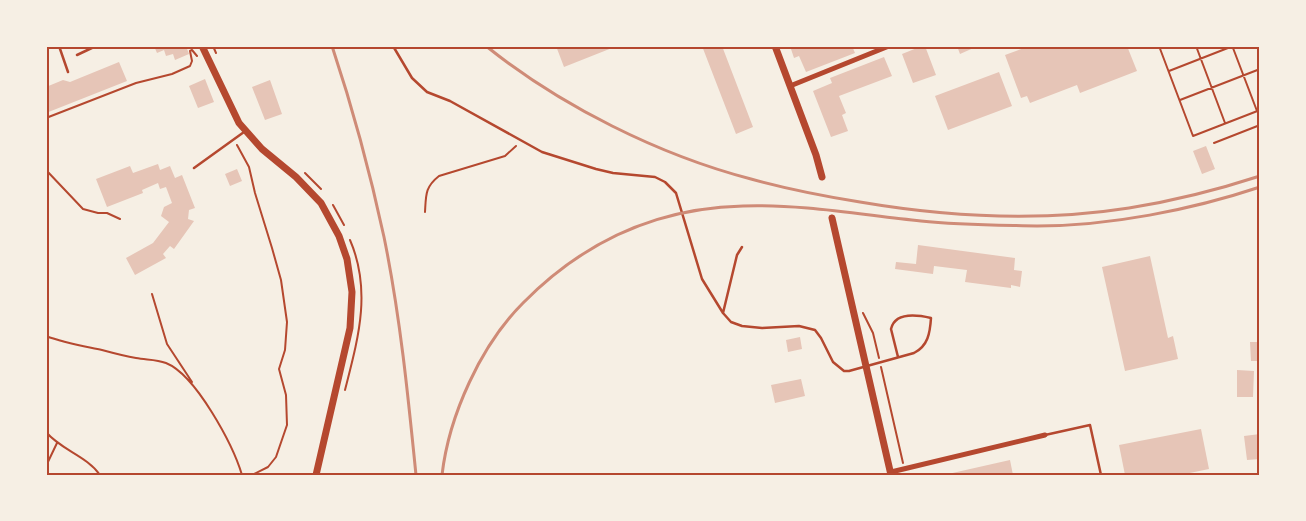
<svg xmlns="http://www.w3.org/2000/svg" width="1306" height="521" viewBox="0 0 1306 521" font-family="'Archivo Narrow',sans-serif">
	<style>
		.building { fill: #e6c5b7 }
		.lines { fill: none; stroke-linecap: round; stroke-linejoin: round }
		.path { stroke: #b5482f; stroke-width: 2 }
		.service { stroke: #b5482f; stroke-width: 2.5 }
		.minor { stroke: #b5482f; stroke-width: 5 }
		.tertiary { stroke: #b5482f; stroke-width: 7 }
		.rail { stroke: #cf8b77; stroke-width: 3 }
		.neatline { fill: none; stroke: #b5482f; stroke-width: 2 }
	</style>
	<rect width="100%" height="100%" fill="#f6efe4"/>
	<!-- building -->
	<path class="building" d="M154 46H186L189 54 175 60 173 54 166 56 164 50 157 53Z
		M556 46H617L564 67Z
		M702 46H722L753 127 736 134Z
		M790 46H852L855 53 806 72 799 56 794 58Z
		M922 46H925L936 75 913 83 902 54Z
		M957 46H978L960 54Z
		M1029 46H1127L1137 71 1080 93 1077 85 1030 103 1027 96 1021 98 1005 55Z
		M884 57 892 76 839 96 846 113 842 115 848 131 831 137 813 91 832 83 830 78Z
		M119 62 127 81 46 113V87L63 80 70 82Z
		M999 72 1012 106 948 130 935 96Z
		M205 79 214 102 198 108 189 86Z
		M270 80 282 114 265 120 252 87Z
		M1206 146 1215 169 1202 174 1193 151Z
		M158 164 160 170 170 166 175 178 182 175 195 208 189 210 188 219 194 221 174 249 170 246 163 254 166 258 135 275 126 258 153 243 169 222 161 216 164 207 172 203 166 187 160 189 158 183 142 190 143 193 107 207 96 179 130 166 133 173Z
		M237 169 242 181 230 186 225 174Z
		M918 245 1015 258 1014 270 1022 271 1020 287 1011 285V288L965 282 967 270 934 266 933 274 895 269 896 262 916 264Z
		M1150 256 1168 338 1173 336 1178 359 1125 371 1102 267Z
		M800 337 802 349 788 352 786 340Z
		M1250 342H1260V361H1251Z
		M1237 370 1254 371 1253 397H1237Z
		M801 379 805 396 775 403 771 385Z
		M1201 429 1209 469 1180 475H1125L1119 445Z
		M1260 434V459L1247 460 1244 436Z
		M1010 460 1013 475H948V474Z"/>
	<g class="lines">
		<!-- path -->
		<path class="path" d="M213 46 216 53
			M1159 46 1193 136 1260 110
			M1196 46 1225 123
			M1233 48 1257 111
			M1169 71 1233 46
			M1180 100 1260 69
			M46 118 136 83 172 74 190 66 192 61 190 51 192 50 197 56
			M1214 143 1260 125
			M237 145 249 167 255 193 272 248 281 280 287 322 285 350 279 369 286 395 287 425 276 457 268 467 252 475
			M46 170 83 209 98 213H107L120 219
			M305 173 321 189
			M333 205 344 225
			M425 212C426 195 425 187 439 176L505 156 516 146
			M152 294 167 344 192 382
			M863 313 873 333 879 358
			M46 336C64 343 83 346 102 350 113 353 124 356 136 358 146 360 156 359 166 363 196 375 233 445 242 475
			M881 367 903 463
			M345 390C358 339 372 291 350 240
			M46 432C61 450 87 456 100 475
			M46 466 57 443"/>
		<!-- service -->
		<path class="service" d="M59 46 68 72
			M393 46 412 78 427 92 450 101 542 152 596 169 613 173 655 177 665 182 676 193 702 279 723 313 731 322 742 326 762 328 799 326 815 330 821 338 833 362 844 371H849L914 353C928 346 930 333 931 318 918 315 895 312 891 329L898 357
			M77 55 96 46
			M194 168 244 132
			M723 313 737 255 742 247
			M1045 435 1090 425 1101 475"/>
		<!-- minor -->
		<path class="minor" d="M790 86 889 46
			M891 472 1045 435"/>
		<!-- tertiary -->
		<path class="tertiary" d="M202 46 239 123 262 149 296 177 321 203 339 236 347 259 352 292 350 328 316 475
			M775 46 816 155 822 177
			M832 218 891 475"/>
		<!-- rail -->
		<path class="rail" d="M332 46C353 109 370 172 384 237 400 315 408 395 416 475
			M486 46C561 106 659 155 751 179 787 189 823 196 860 202 948 217 1040 222 1129 208 1173 201 1217 190 1260 176
			M442 475C449 415 481 345 523 303 583 242 657 208 743 206 802 204 862 215 921 221 959 225 998 225 1037 226 1109 226 1191 210 1260 187"/>
	</g>
	<!-- border -->
	<rect width="1306" height="521" fill="none" stroke="#f6efe4" stroke-width="95"/>
	<rect x="48" y="48" width="1210" height="426" class="neatline"/>
</svg>
